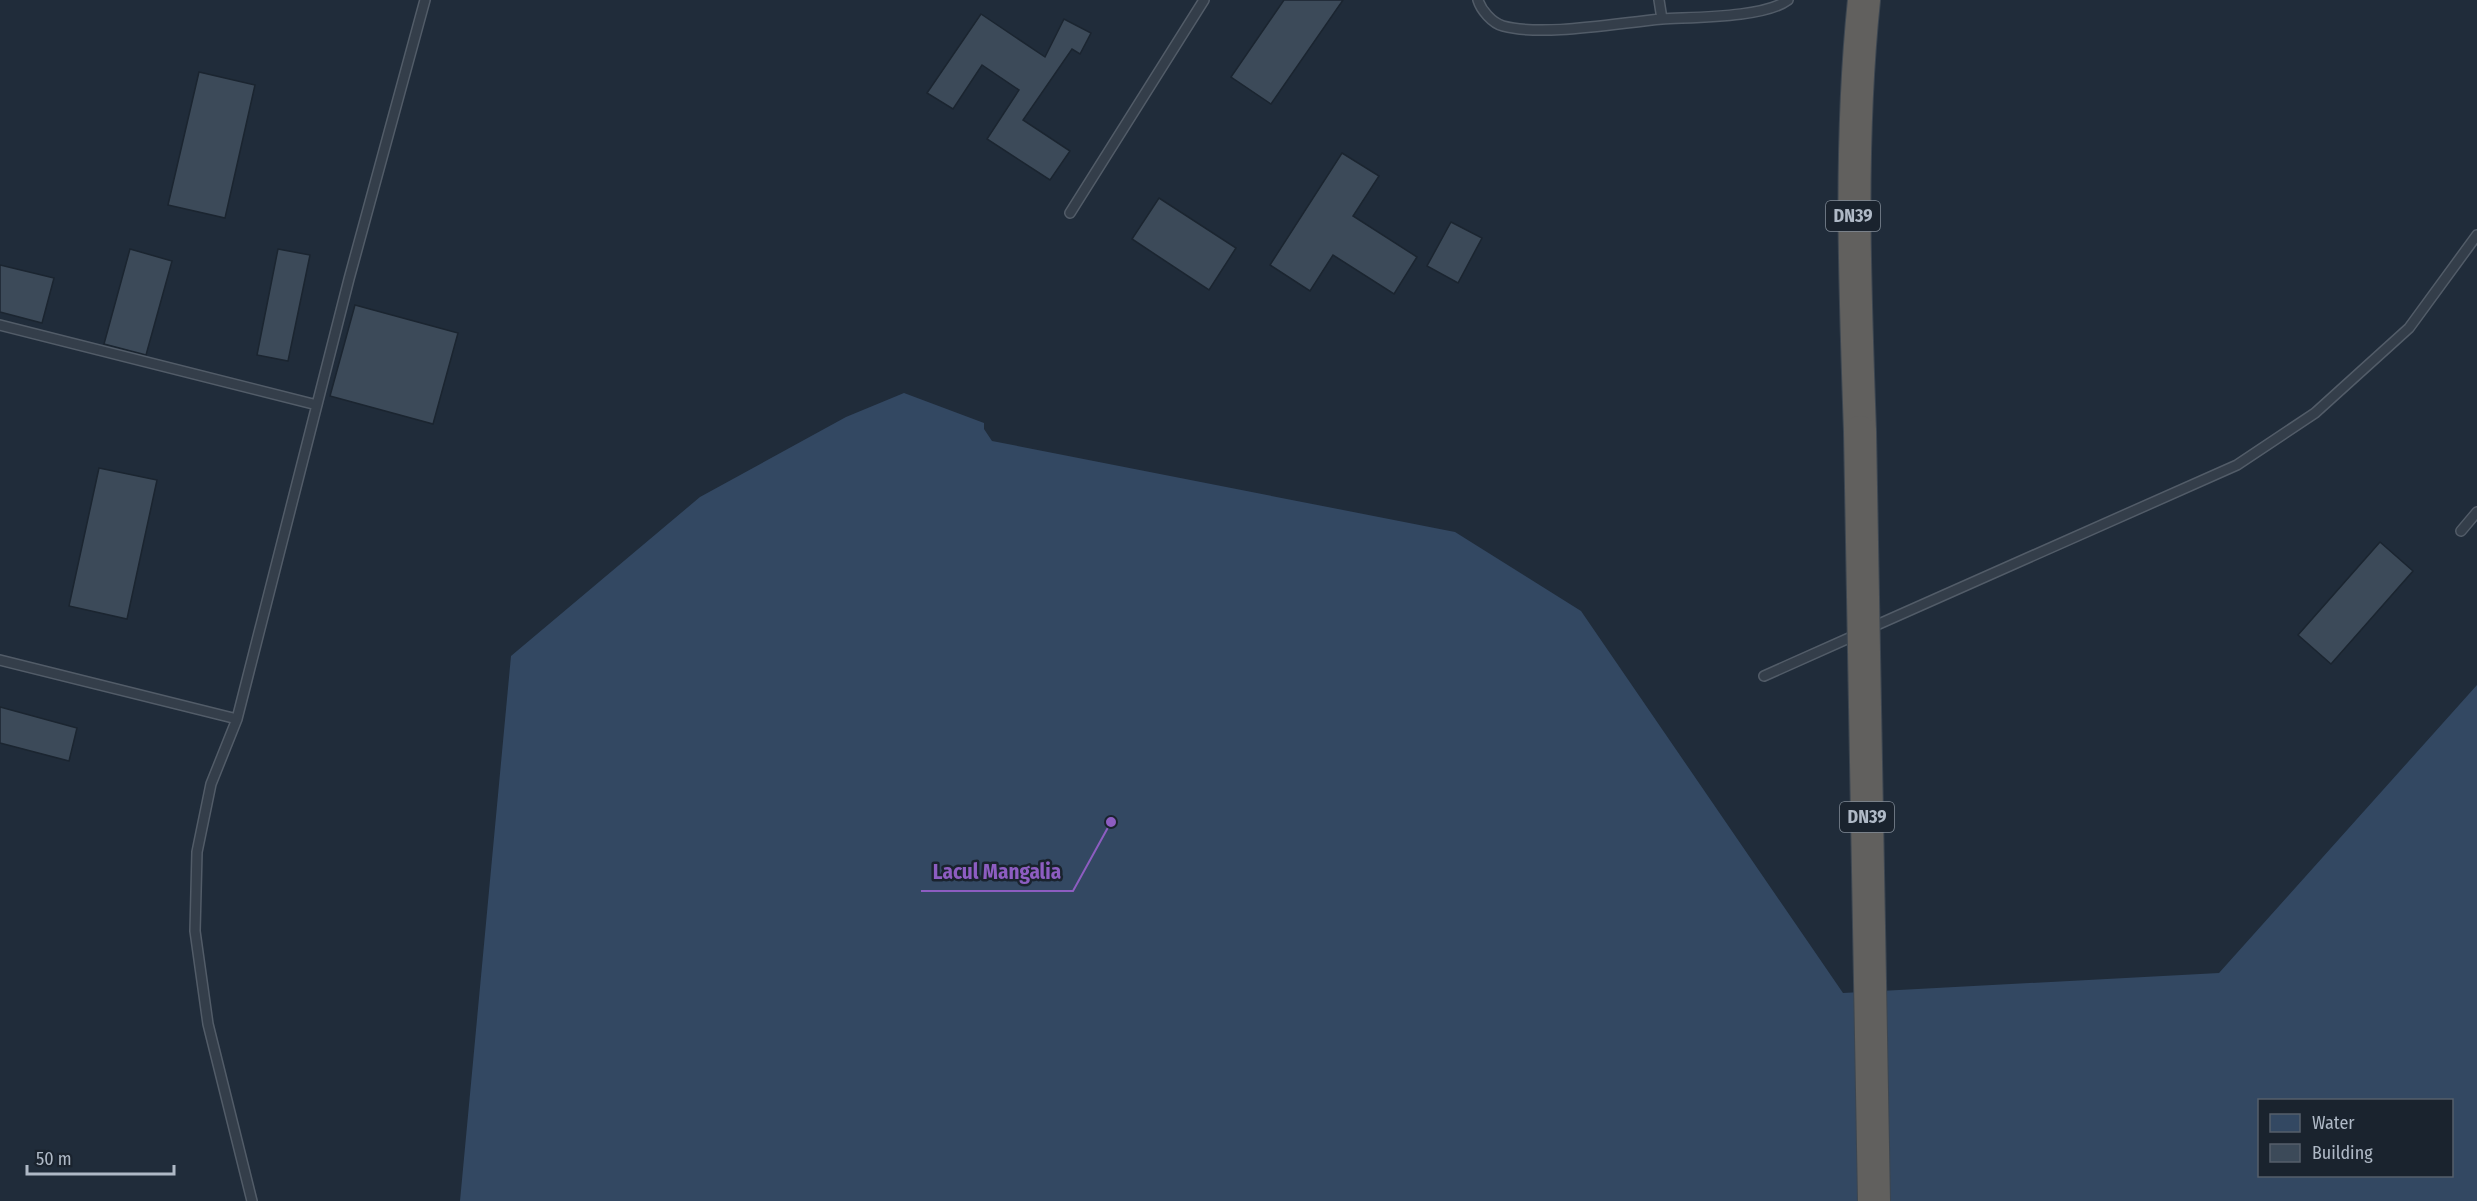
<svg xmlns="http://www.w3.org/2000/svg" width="2477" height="1201" font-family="'Fira Sans Condensed',sans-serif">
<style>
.water{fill:#334862;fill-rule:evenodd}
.building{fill:#3c4a59;stroke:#1b2530;stroke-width:1.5}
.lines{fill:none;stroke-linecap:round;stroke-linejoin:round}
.service-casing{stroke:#525c68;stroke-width:12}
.trunk-casing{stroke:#3c4651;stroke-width:34}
.service{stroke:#343e4a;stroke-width:9}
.trunk{stroke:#61605e;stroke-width:32}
.trunk-bridge-casing{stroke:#3c4651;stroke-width:34;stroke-linecap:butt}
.trunk-bridge{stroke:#61605e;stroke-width:32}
.labels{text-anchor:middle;stroke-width:5;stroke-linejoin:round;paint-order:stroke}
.shield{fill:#1a232e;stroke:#828c98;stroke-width:1.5}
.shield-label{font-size:18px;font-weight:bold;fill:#afb9c6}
.leader{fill:none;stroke:#8d5dc1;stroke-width:2}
.callout-dot{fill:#8d5dc1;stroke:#1a232e;stroke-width:2}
.callout-label{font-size:21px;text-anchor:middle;font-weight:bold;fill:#8d5dc1;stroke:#1a232e;stroke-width:5;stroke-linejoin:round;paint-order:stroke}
</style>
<rect width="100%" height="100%" fill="#202c3a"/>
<!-- water -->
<path class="water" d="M904,393L984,423V429L992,441L1455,532L1581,611L1843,993L2219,973L2477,685V1201H460L511,656L700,497L846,417ZM2260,1100H2452V1176H2260Z"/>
<!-- building -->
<path class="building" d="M1284,0H1343L1271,104L1231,77Z
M981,14L1045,57L1064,19L1091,33L1080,54L1072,49L1023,120L1070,151L1050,180L987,139L1019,90L982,65L953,109L927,93Z
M199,72L255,85L225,218L168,205Z
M1342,153L1379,176L1353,216L1417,257L1394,294L1333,255L1310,291L1270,265Z
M1159,198L1236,248L1209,290L1132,239Z
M1451,222L1482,238L1458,283L1427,266Z
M130,249L172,261L146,355L104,344Z
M278,249L310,255L288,361L257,355Z
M0,265L54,278L42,323L0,312Z
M355,305L458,333L433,424L330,396Z
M99,468L157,480L127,619L69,606Z
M2380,542L2413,571L2331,664L2298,635Z
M0,707L77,728L69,761L0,743Z"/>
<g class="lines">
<!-- service casing -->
<g class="service-casing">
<path id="service" d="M1478,0C1481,10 1492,23 1503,26C1544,37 1617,23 1662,19L1659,0
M1662,19C1693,17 1764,18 1788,0
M1070,213L1204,0
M0,325L317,405
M2461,531L2477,512
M1870,628L2237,465L2315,413L2409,328L2477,235
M0,660L237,719
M1764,676L1858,634
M252,1201L208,1024L195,931L197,852L211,784L237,719L349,279L425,0"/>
</g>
<!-- trunk casing -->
<g class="trunk-casing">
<path id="trunk" d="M1860,432C1855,288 1849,144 1864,0"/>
</g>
<!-- service -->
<use href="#service" class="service"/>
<!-- trunk -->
<use href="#trunk" class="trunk"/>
<!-- trunk-bridge casing -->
<g class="trunk-bridge-casing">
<path id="trunk-bridge" d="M1860,432L1874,1201"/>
</g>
<!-- trunk-bridge -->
<use href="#trunk-bridge" class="trunk-bridge"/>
</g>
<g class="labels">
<!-- shield labels -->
<g class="shield">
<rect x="1826" y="201" width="54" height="30" rx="4.5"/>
<rect x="1840" y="802" width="54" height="30" rx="4.5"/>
</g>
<g class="shield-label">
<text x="1853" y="222">DN39</text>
<text x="1867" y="823">DN39</text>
</g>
</g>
<!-- callouts -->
<path class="leader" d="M1111 822L1073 891H921"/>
<circle class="callout-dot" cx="1111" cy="822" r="6"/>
<g class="callout-label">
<text x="997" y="879">Lacul Mangalia</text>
</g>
<!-- legend -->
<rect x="2258" y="1099" width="195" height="78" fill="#1a232e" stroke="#565f6b" stroke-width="1.5"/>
<rect x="2270" y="1114" width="30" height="18" fill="#334862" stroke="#565f6b" stroke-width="1.5"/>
<text x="2312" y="1129" font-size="18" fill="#afb9c6">Water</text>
<rect x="2270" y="1144" width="30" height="18" fill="#3c4a59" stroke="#565f6b" stroke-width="1.5"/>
<text x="2312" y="1159" font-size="18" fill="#afb9c6">Building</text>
<!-- scale -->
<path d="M27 1165v9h147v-9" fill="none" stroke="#afb9c6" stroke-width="3"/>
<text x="36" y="1165" font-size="18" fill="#afb9c6" stroke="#1a232e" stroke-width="4.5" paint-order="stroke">50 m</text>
</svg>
